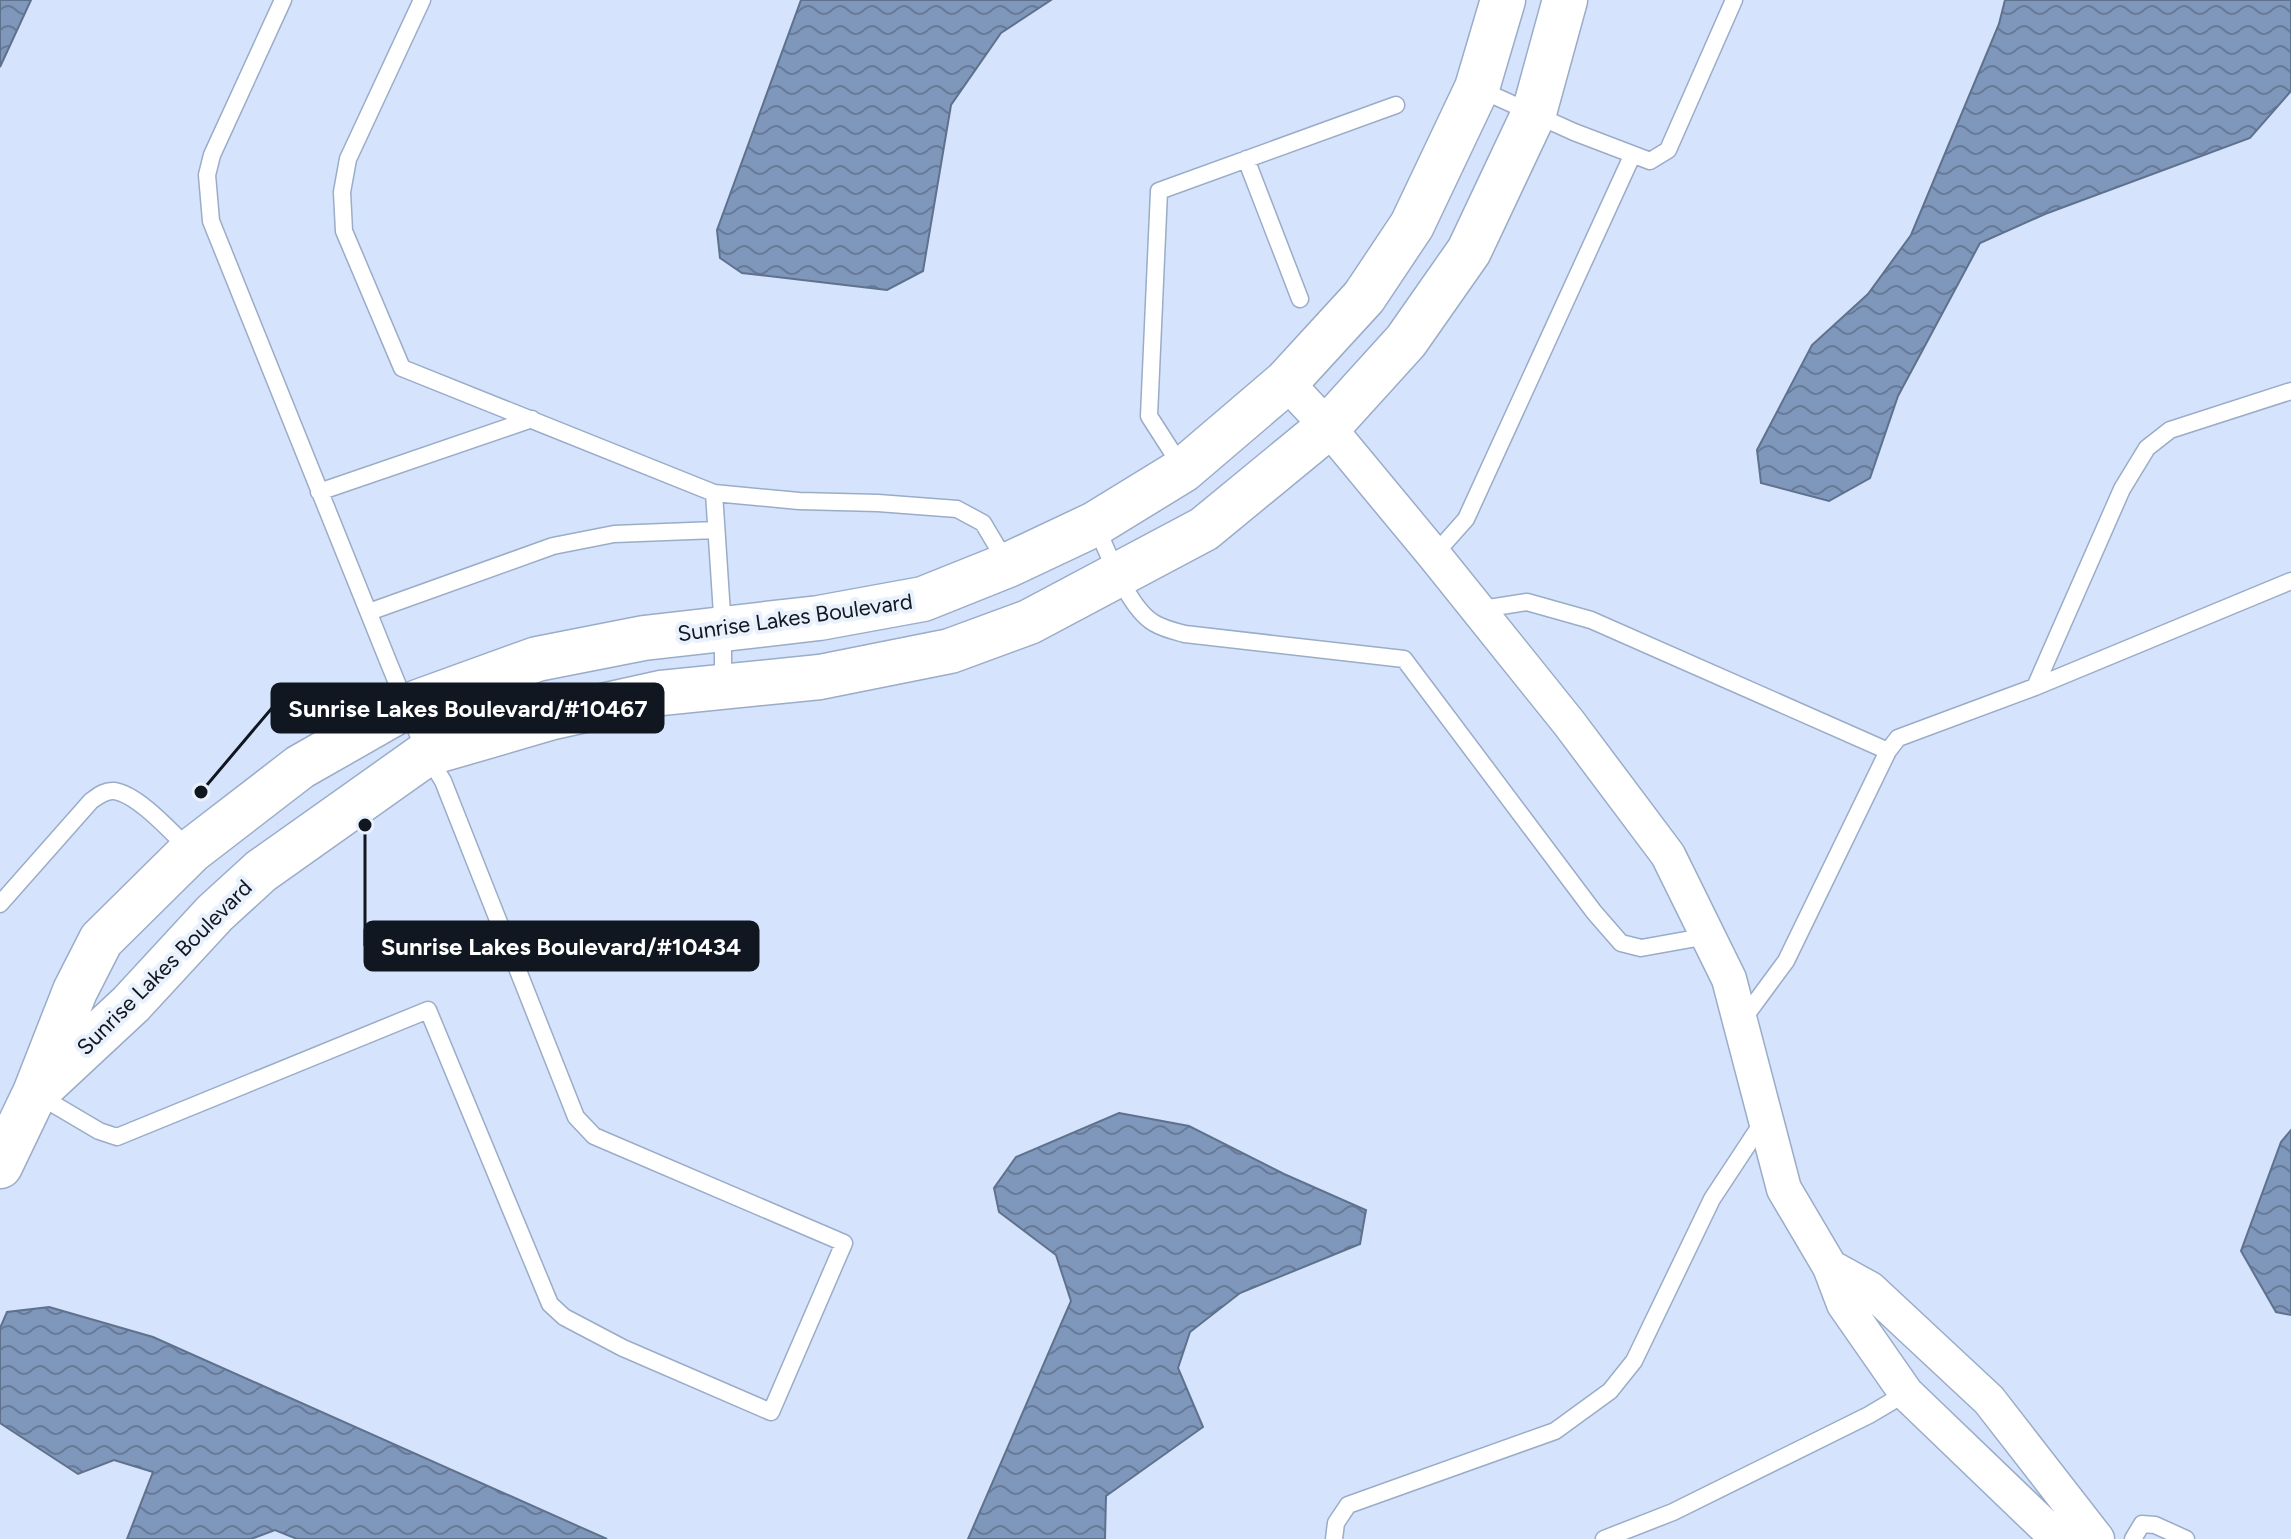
<svg xmlns="http://www.w3.org/2000/svg" width="2291" height="1539" font-family="Figtree,sans-serif">
<style>
.water{fill:url(#water-waves);stroke:#5e718d;stroke-width:2}
.lines{fill:none;stroke-linecap:round;stroke-linejoin:round}
.lane-casing{stroke:#9aacc8;stroke-width:19}
.street-casing{stroke:#9aacc8;stroke-width:37}
.secondary-casing{stroke:#9aacc8;stroke-width:47}
.lane{stroke:#fff;stroke-width:16}
.street{stroke:#fff;stroke-width:34}
.secondary{stroke:#fff;stroke-width:44}
.labels{text-anchor:middle;stroke-width:8;stroke-linejoin:round;paint-order:stroke}
.street-label{font-size:22px;fill:#101721;stroke:#e9f1fd}
.leader{fill:none;stroke:#101721;stroke-width:3}
.callout-dot{fill:#101721;stroke:#e9f1fd;stroke-width:3}
.callout{fill:#101721;stroke:#101721;stroke-width:3}
.callout-label{font-size:24px;text-anchor:middle;font-weight:bold;fill:#fff}
</style>
<defs>
<pattern id="water-waves" width="16" height="10" patternUnits="userSpaceOnUse" patternTransform="scale(2)"><rect width="16" height="10" fill="#7f97bb"/><path d="M0 5q4-4 8 0t8 0" fill="none" stroke="#677a98"/></pattern>
</defs>
<rect width="100%" height="100%" fill="#d5e4fc"/>
<!-- water -->
<path class="water" d="M0,0H31L0,67Z
M801,0H1051L1001,33L951,105L923,271L887,290L742,273L720,258L717,230Z
M2005,0H2291V91L2250,138L2045,214L1980,243L1898,396L1870,478L1829,501L1761,483L1757,450L1812,345L1868,294L1911,235L1999,24Z
M1119,1113L1189,1126L1284,1174L1366,1210L1360,1244L1240,1293L1190,1332L1178,1368L1203,1427L1106,1496L1105,1539H968L1071,1301L1056,1255L999,1212L994,1188L1016,1157Z
M2291,1130V1315L2276,1312L2241,1251L2281,1142Z
M49,1307L153,1337L607,1539H297L275,1530L251,1539H127L153,1472L114,1460L78,1474L0,1423V1328L7,1312Z"/>
<g class="lines">
<!-- lane casing -->
<g class="lane-casing">
<path id="lane" d="M422,0L348,159L342,192L344,231L402,368L714,493L723,629V686
M1479,89L1574,132L1650,161L1668,150L1734,0
M1246,159L1300,299
M1183,469L1149,416L1159,191L1396,105
M319,492L532,419
M714,493L799,501L878,503L957,509L983,523L1008,565
M1096,526C1108,553 1129,609 1154,623C1164,629 1174,631 1185,634L1404,659L1594,912L1621,943L1641,948L1708,936
M1434,555L1466,519L1632,156
M1476,610L1527,602L1591,620L1888,751
M369,612L553,546L614,534L716,530
M2035,687L2122,489L2147,448L2170,430L2291,391
M0,904L91,801C98,796 105,790 114,791C138,794 173,834 190,850
M1741,1022L1786,961L1888,751L1898,738L2035,687L2291,581
M38,1095L99,1131L117,1137L428,1010L550,1304L564,1317L623,1348L771,1412L844,1243L594,1136L576,1117L443,781L426,754L388,661L211,221L207,175L212,155L283,0
M1334,1539L1336,1523L1348,1505L1555,1431L1610,1391L1634,1361L1712,1199L1764,1120
M1604,1539L1673,1512L1869,1415L1906,1393
M2133,1539L2142,1524L2155,1525L2186,1539"/>
</g>
<!-- street casing -->
<g class="street-casing">
<path id="street" d="M1286,382L1328,427L1434,555L1569,723L1668,855L1729,979L1784,1189L1830,1267L1844,1304L1906,1393L2058,1539
M1830,1267L1870,1289L1989,1400L2097,1539"/>
</g>
<!-- secondary casing -->
<g class="secondary-casing">
<path id="secondary" d="M43,1086L131,1004L215,913L261,871L426,754L553,717L661,693L820,677L950,651L1029,622L1204,529L1328,427L1406,341L1469,251L1534,113L1565,0
M0,1166L35,1093L75,991L101,940L191,851L300,767L407,706L537,659L644,638L819,618L923,599L1008,565L1095,524L1183,470L1286,382L1364,297L1412,225L1477,88L1503,0"/>
</g>
<!-- lane -->
<use href="#lane" class="lane"/>
<!-- street -->
<use href="#street" class="street"/>
<!-- secondary -->
<use href="#secondary" class="secondary"/>
</g>
<g class="labels">
<!-- street labels -->
<g class="street-label">
<text transform="translate(795 617) rotate(-8)" y="8">Sunrise Lakes Boulevard</text>
<text transform="translate(164 967) rotate(-45)" y="8">Sunrise Lakes Boulevard</text>
</g>
</g>
<!-- callouts -->
<path class="leader" d="M201 792L272 708M365 825L365 946"/>
<g class="callout-dot">
<circle cx="201" cy="792" r="8"/>
<circle cx="365" cy="825" r="8"/>
</g>
<g class="callout">
<rect x="272" y="684" width="391" height="48" rx="8"/>
<rect x="365" y="922" width="393" height="48" rx="8"/>
</g>
<g class="callout-label">
<text x="468" y="717">Sunrise Lakes Boulevard/#10467</text>
<text x="561" y="955">Sunrise Lakes Boulevard/#10434</text>
</g>
</svg>
